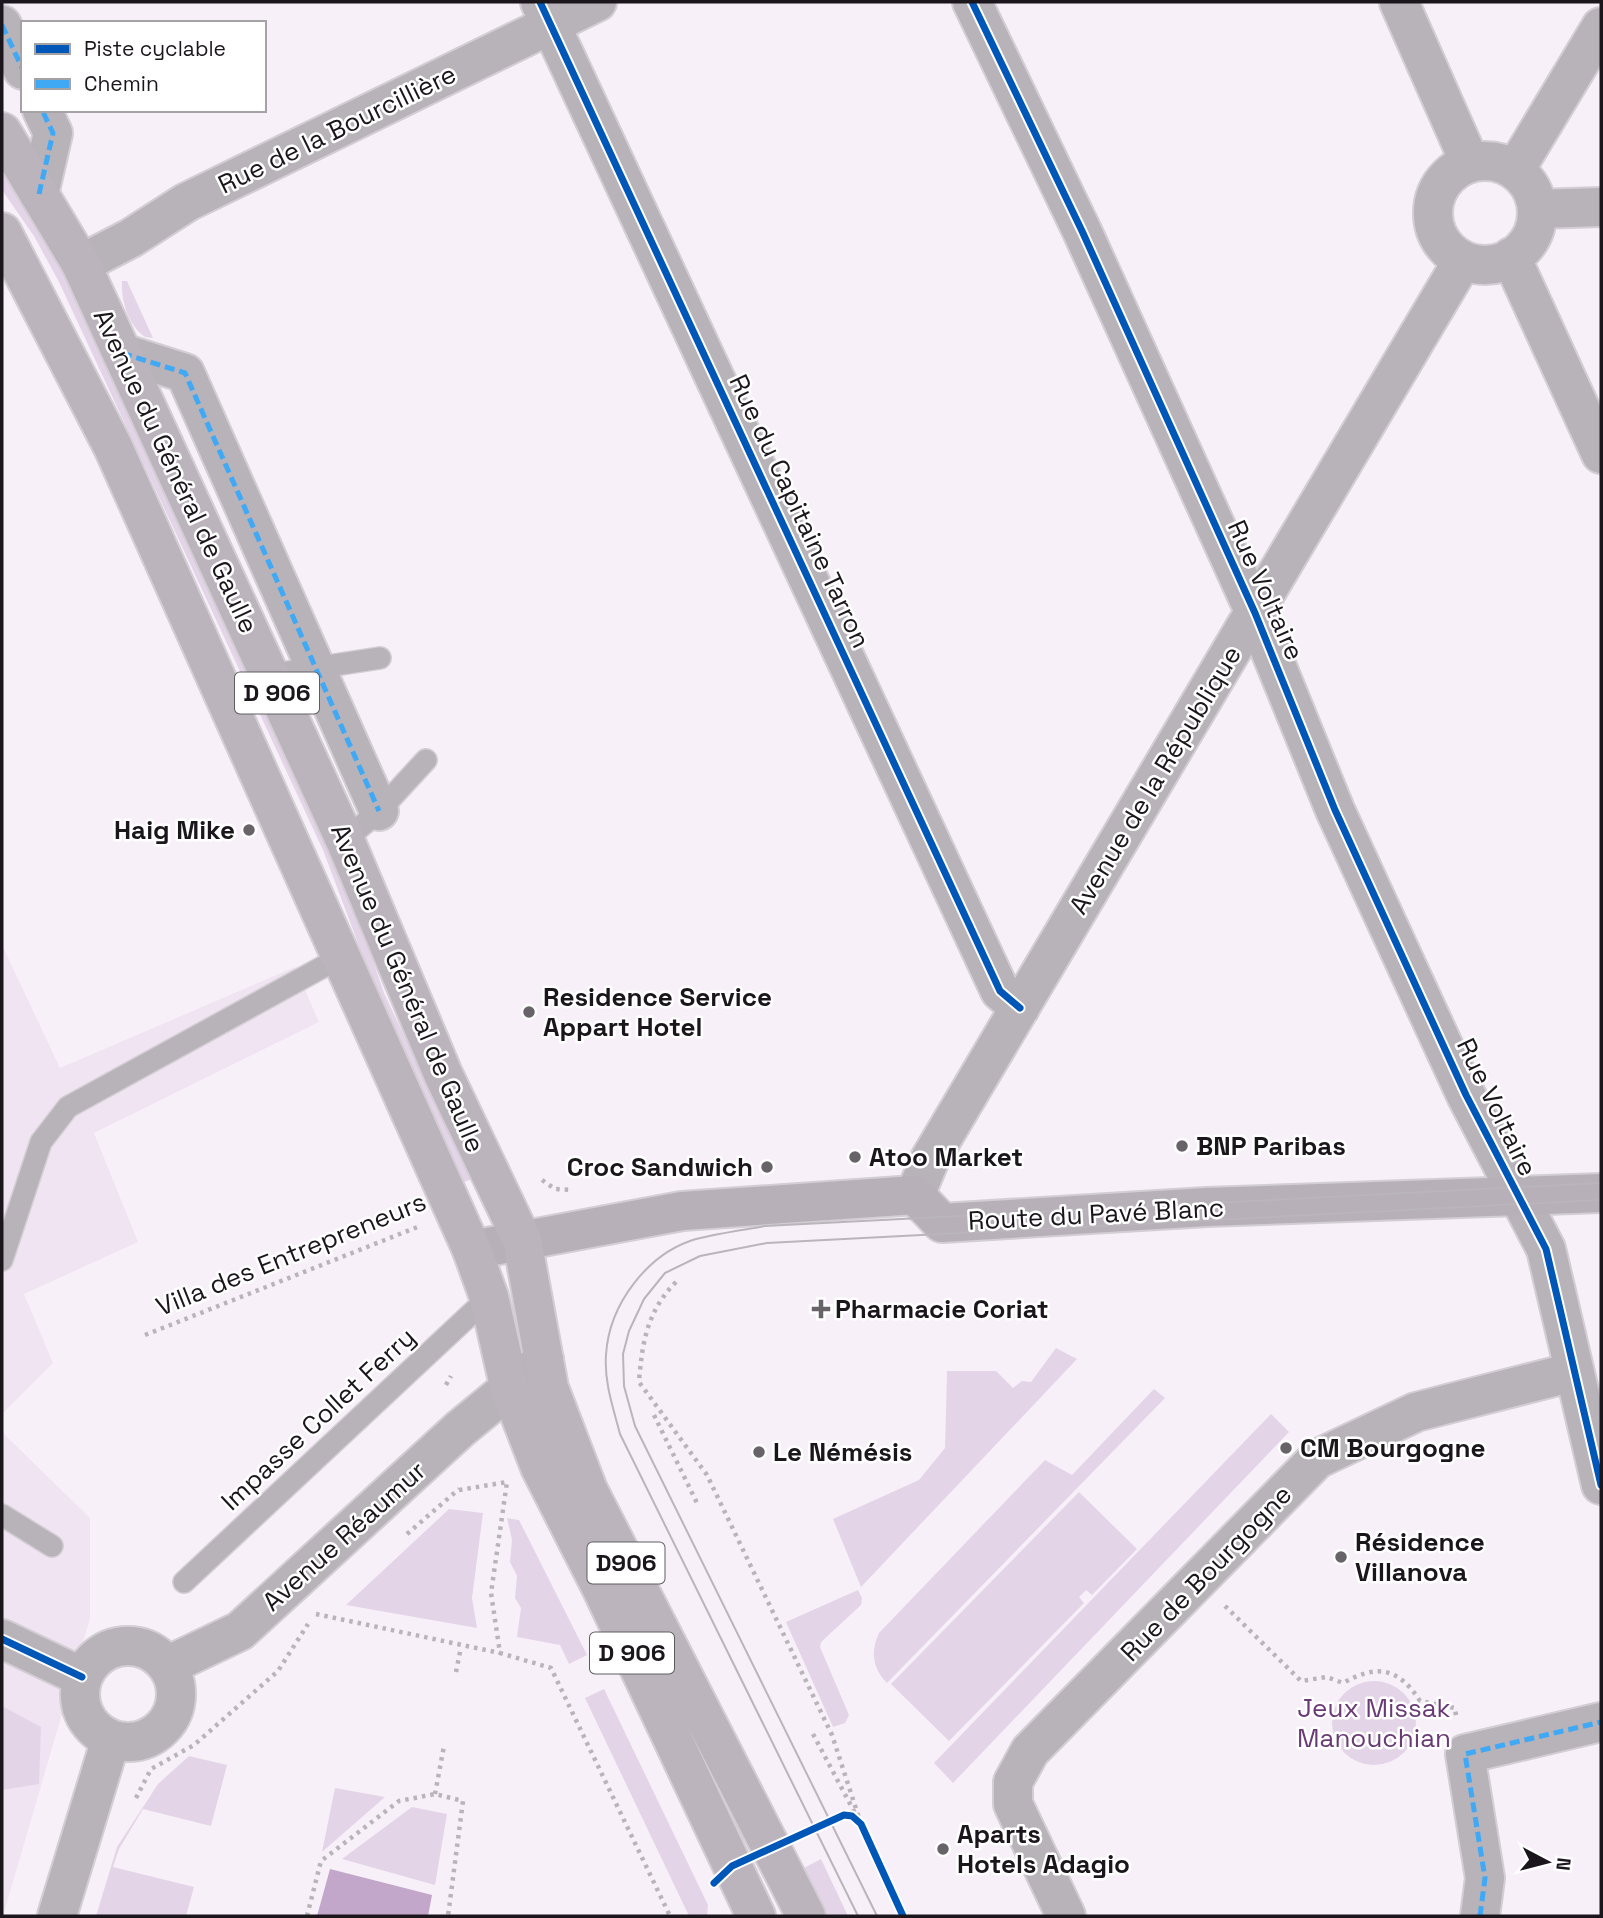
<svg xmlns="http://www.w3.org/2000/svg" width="1603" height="1918" font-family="'Space Grotesk',sans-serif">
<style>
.built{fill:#f0e4f3}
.green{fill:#e4d4e8}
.water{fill:#c2a7ca}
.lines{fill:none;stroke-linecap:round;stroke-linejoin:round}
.lane-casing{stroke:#d3ced4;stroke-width:24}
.street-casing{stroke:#d3ced4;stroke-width:42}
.secondary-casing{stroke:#d3ced4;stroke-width:42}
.primary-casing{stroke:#d3ced4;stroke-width:42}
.path{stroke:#b9b4ba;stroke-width:4.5;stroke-dasharray:3.5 5;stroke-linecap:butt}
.lane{stroke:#b8b2b9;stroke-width:21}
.street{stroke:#b8b2b9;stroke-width:38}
.secondary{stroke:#b7b0b9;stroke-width:38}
.primary{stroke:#bcb4bc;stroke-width:38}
.tram{stroke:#bab4bb;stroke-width:2}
.quiet{stroke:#3fa9f5;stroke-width:5;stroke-dasharray:10 5;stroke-linecap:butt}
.cycleway-casing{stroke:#fff;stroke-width:11}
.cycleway{stroke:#0057b8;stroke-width:7}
.poi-dot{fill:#686269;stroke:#fff;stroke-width:2.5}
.labels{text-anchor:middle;stroke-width:5;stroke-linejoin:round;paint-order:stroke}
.shield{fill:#fff;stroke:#5f5c60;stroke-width:2}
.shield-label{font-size:24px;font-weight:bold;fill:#1b161c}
.street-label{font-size:26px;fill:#1b161c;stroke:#fff}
.poi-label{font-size:26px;font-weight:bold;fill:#1b161c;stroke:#fff;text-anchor:start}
.park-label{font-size:26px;fill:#693a75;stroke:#fff}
</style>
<rect width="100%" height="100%" fill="#f7f0f8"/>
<!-- built -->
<path class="built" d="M2,945L60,1068L295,967L319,1022L94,1133L138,1242L24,1294L53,1363L2,1414Z
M2,1432L90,1518V1618L3,1916Z"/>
<!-- green -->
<path class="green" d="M2,172L48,244L78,299L356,911L384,993L472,1179L464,1182L379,999L323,850L59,282L34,236L2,190Z
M122,281H127L153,338L145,337C128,325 121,301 122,281Z
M1056,1348L1077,1359L861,1587L833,1519L919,1480L945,1448L947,1371H996L1013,1388L1022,1381L1031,1382Z
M1154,1389L1165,1398L887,1683C873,1669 870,1652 879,1633L1045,1460L1072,1475Z
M1271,1414L1289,1432L953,1783L934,1763Z
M1079,1492L1137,1549L1092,1595L1086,1590L1079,1597L1084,1603L949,1741L891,1684Z
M449,1509L483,1513L472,1598L477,1628L346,1605Z
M507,1518L519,1520L587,1655L569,1664L560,1645L517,1637L521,1608L515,1598L517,1576L510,1562L512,1540Z
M858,1590L862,1598L861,1605L821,1642L820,1647L849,1715L845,1723L833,1727L786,1622Z
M1332 1723a42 42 0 1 1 84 0a42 42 0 1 1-84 0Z
M604,1689L708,1905L707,1916H689L585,1698Z
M2,1706L41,1727L39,1784L2,1790Z
M189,1756L227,1765L211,1826L143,1809L119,1849L113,1867L194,1887L186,1916H96L117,1847L158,1784Z
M335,1788L385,1797L322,1852Z
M412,1807L447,1814L435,1885L342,1859Z
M821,1859L848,1916H824L800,1870Z"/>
<!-- water -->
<path class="water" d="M330,1869L432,1895L428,1916H317Z"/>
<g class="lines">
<!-- lane casing -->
<g class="lane-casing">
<path id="lane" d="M269,675L380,658
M345,840L379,811L426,760
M2,1260L41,1142L68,1107L341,957
M2,1515L52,1546
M184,1582L489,1297"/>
</g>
<!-- street casing -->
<g class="street-casing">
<path id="street" d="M540,2L1000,991L1020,1008
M972,2L1082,231L1255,613L1335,810L1466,1095L1546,1249L1601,1485
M1399,2L1470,163
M2,25L23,70
M1433 213a52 52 0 1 1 104 0a52 52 0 1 1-104 0Z
M1515,170L1601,27
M39,194L53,133L42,110
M1537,209L1601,207
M1511,257L1601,454
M81,264L131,238L187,202L597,2
M122,353L185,373L379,811
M915,1195L930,1159L1463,260
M2,1639L82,1677
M80 1694a48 48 0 1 1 96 0a48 48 0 1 1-96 0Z
M167,1666L240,1631L460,1429L544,1360
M57,1916L111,1739
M1066,1916L1013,1804V1782L1030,1751L1317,1459L1416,1412L1573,1372
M1480,1916L1485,1878L1465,1754L1601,1722"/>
</g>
<!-- secondary casing -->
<g class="secondary-casing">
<path id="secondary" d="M472,1250L682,1211L915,1195L942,1223L1207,1207L1601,1193"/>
</g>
<!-- primary casing -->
<g class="primary-casing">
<path id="primary" d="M2,132L81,264L345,840L443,1074L522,1240L549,1388L588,1490L806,1916
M2,232L113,447L472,1250L489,1297L510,1389L540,1467L602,1589L756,1916"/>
</g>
<!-- path -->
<path class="path" d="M542,1180L555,1189L573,1190
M676,1282C647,1311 642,1343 639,1382L707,1475L832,1735L861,1824
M145,1335L420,1226
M446,1385L451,1376
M654,1415L697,1503
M459,1490L507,1482L491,1593L500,1653L551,1668L670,1916
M407,1534L459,1489
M1225,1606L1301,1681L1327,1677L1343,1683C1377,1664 1398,1667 1420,1701L1455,1708L1456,1716
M316,1614L500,1653
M456,1672L461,1647
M813,1734L857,1817
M435,1794L444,1746
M136,1798L151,1769L194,1745L278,1671L308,1624
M307,1916L321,1861L399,1801L435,1794L463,1801L448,1916"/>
<!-- lane -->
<use href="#lane" class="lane"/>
<!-- street -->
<use href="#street" class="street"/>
<!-- secondary -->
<use href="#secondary" class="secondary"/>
<!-- primary -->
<use href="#primary" class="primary"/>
<!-- tram -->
<path class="tram" d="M858,1916L620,1434C613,1407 604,1382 606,1355C609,1304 648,1253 696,1239C719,1233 743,1230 765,1226L1601,1183
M877,1916L635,1426L624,1386L623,1354L629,1331L644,1299L665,1273L700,1256L767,1243L1601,1200"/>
<!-- quiet -->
<path class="quiet" d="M2,25L23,70
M39,194L53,133L42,110
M122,353L185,373L379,811
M1480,1916L1485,1878L1465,1754L1601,1722"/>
<!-- cycleway casing -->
<g class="cycleway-casing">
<path id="cycleway" d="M540,2L1000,991L1020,1008
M972,2L1082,231L1255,613L1335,810L1466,1095L1546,1249L1601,1485
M2,1639L82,1677
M714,1883L732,1866L844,1815L852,1816L861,1824L903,1916"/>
</g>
<!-- cycleway -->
<use href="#cycleway" class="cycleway"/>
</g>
<!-- markers -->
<g class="poi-dot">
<circle cx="249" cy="830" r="7"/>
<circle cx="529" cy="1012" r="7"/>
<circle cx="1182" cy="1146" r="7"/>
<circle cx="855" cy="1157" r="7"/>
<circle cx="767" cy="1167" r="7"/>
<path d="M817.5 1298.5h7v7h7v7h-7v7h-7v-7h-7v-7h7z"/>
<circle cx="1286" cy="1448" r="7"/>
<circle cx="759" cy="1452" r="7"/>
<circle cx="1341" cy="1557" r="7"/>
<circle cx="943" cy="1849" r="7"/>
</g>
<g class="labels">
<!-- shield labels -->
<g class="shield">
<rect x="235" y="672.5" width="84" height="41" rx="5"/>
<rect x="587.5" y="1542.5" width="77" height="41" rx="5"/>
<rect x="590" y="1632.5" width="84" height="41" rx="5"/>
</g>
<g class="shield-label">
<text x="277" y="701">D 906</text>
<text x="626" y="1571">D906</text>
<text x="632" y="1661">D 906</text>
</g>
<!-- street labels -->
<g class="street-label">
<text transform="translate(337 129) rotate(-26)" y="9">Rue de la Bourcillière</text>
<text transform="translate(176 471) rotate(65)" y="9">Avenue du Général de Gaulle</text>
<text transform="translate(800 511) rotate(65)" y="9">Rue du Capitaine Tarron</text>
<text transform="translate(1266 590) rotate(66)" y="9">Rue Voltaire</text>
<text transform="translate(1155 780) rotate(-59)" y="9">Avenue de la République</text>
<text transform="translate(408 988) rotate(67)" y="9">Avenue du Général de Gaulle</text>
<text transform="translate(1497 1107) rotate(64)" y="9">Rue Voltaire</text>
<text transform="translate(1096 1214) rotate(-3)" y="9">Route du Pavé Blanc</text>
<text transform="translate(291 1254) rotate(-22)" y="9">Villa des Entrepreneurs</text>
<text transform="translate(318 1419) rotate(-43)" y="9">Impasse Collet Ferry</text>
<text transform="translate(344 1536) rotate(-42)" y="9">Avenue Réaumur</text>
<text transform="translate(1206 1573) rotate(-46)" y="9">Rue de Bourgogne</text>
</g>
<!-- poi labels -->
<g class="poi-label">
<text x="235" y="839" text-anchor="end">Haig Mike</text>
<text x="543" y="1006">Residence Service<tspan x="543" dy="30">Appart Hotel</tspan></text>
<text x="1196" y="1155">BNP Paribas</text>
<text x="869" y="1166">Atoo Market</text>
<text x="753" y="1176" text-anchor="end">Croc Sandwich</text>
<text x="835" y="1318">Pharmacie Coriat</text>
<text x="1300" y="1457">CM Bourgogne</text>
<text x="773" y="1461">Le Némésis</text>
<text x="1355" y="1551">Résidence<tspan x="1355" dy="30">Villanova</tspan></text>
<text x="957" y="1843">Aparts<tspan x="957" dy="30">Hotels Adagio</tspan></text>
</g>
<!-- park labels -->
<g class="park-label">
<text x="1374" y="1717">Jeux Missak<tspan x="1374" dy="30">Manouchian</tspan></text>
</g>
</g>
<!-- border -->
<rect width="1603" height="1918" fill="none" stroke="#1b161c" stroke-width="7"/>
<!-- legend -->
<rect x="21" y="21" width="245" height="91" fill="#ffffff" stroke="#a4a2a4" stroke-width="2"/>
<rect x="35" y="44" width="35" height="10" fill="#0057b8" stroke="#a4a2a4" stroke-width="2"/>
<text x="84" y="56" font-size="21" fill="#1b161c">Piste cyclable</text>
<rect x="35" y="79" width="35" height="10" fill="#3fa9f5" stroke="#a4a2a4" stroke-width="2"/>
<text x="84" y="91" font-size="21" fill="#1b161c">Chemin</text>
<!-- north arrow -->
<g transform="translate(1547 1862) rotate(97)" stroke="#ffffff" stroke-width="5" paint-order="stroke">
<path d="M0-5L12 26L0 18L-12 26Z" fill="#1b161c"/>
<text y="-10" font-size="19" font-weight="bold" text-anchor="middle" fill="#1b161c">N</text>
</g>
</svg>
